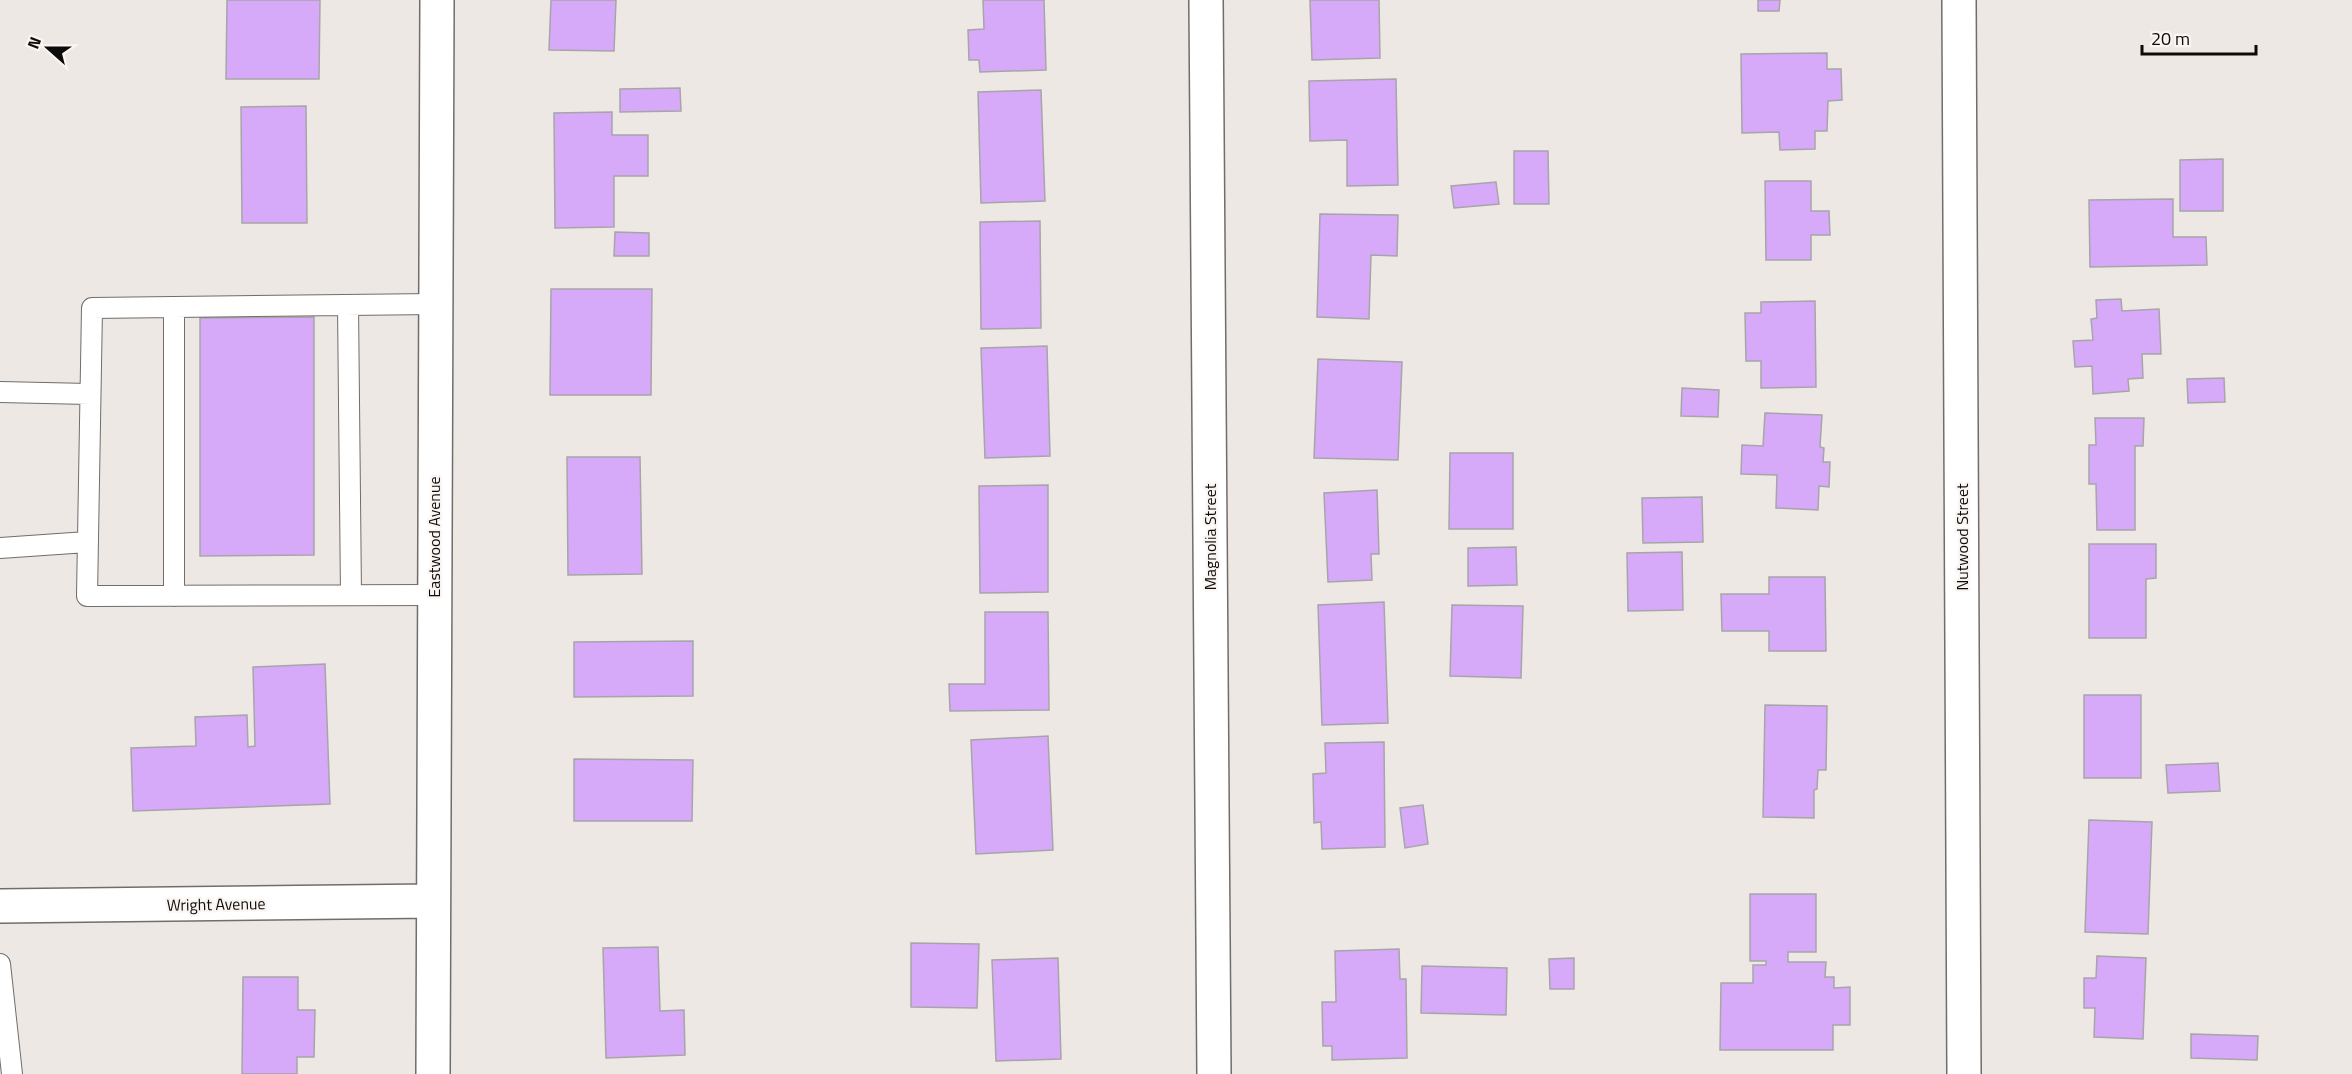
<svg xmlns="http://www.w3.org/2000/svg" width="2352" height="1074" font-family="'Titillium Web',sans-serif">
<style>
.building{fill:#d7a9f9;stroke:#a7a5a9;stroke-width:1.5}
.lines{fill:none;stroke-linecap:round;stroke-linejoin:round}
.lane-casing{stroke:#716d6a;stroke-width:22}
.street-casing{stroke:#716d6a;stroke-width:36}
.lane{stroke:#fff;stroke-width:20}
.street{stroke:#fff;stroke-width:33}
.labels{text-anchor:middle;stroke-width:4.5;stroke-linejoin:round;paint-order:stroke}
.street-label{font-size:16px;fill:#0d0b0a;stroke:#faf5f2}
</style>
<rect width="100%" height="100%" fill="#ede8e4"/>
<!-- building -->
<path class="building" d="M227,0H320L319,79H226Z
M551,0H616L614,51L549,50Z
M983,0H1044L1046,70L980,72L979,60H969L968,30L984,29Z
M1310,0H1379L1380,58L1312,60Z
M1758,0H1780L1779,11H1758Z
M1827,53V69H1841L1842,100L1828,101L1827,131H1815V149L1780,150L1779,132L1742,133L1741,54Z
M1396,79L1398,185L1347,186V140L1310,141L1309,81Z
M680,88L681,111L620,112V89Z
M1041,90L1045,201L981,203L978,92Z
M306,106L307,223H242L241,107Z
M612,112V135H648V176H614V227L555,228L554,113Z
M1514,151H1548L1549,204H1514Z
M2223,159V211H2180V160Z
M1765,181H1811V211H1829L1830,235H1811V260H1766Z
M1496,182L1499,204L1454,208L1451,186Z
M2173,199V237H2206L2207,265L2090,267L2089,200Z
M1320,214L1398,215L1397,256L1371,255L1369,319L1317,317Z
M1040,221L1041,328L981,329L980,222Z
M615,232L649,233V256H614Z
M551,289H652L651,395H550Z
M2121,299L2122,311L2159,309L2161,354H2142L2143,378L2128,379L2129,391L2093,394L2092,366L2075,367L2073,341L2093,340L2091,319L2097,318L2096,300Z
M1815,301L1816,387L1761,388V361H1746L1745,313H1761V302Z
M314,317V555L200,556V318Z
M1047,346L1050,456L985,458L981,348Z
M1318,359L1402,362L1398,460L1314,458Z
M2224,378L2225,402L2188,403L2187,379Z
M1682,388L1719,390L1718,417L1681,416Z
M1765,413L1822,415L1820,447L1824,448L1823,462H1830L1829,487L1819,486L1818,510L1776,508L1777,475L1741,474L1742,445L1763,446Z
M2095,418H2144L2143,446H2135V530H2097L2096,484H2089V445H2096Z
M1450,453H1513V529H1449Z
M567,457H640L642,574L568,575Z
M1048,485V592L980,593L979,486Z
M1377,490L1379,554H1371L1372,580L1328,582L1324,493Z
M1702,497L1703,542L1643,543L1642,498Z
M2089,544H2156V578L2146,579V638H2089Z
M1516,547L1517,585L1468,586V548Z
M1682,552L1683,610L1628,611L1627,553Z
M1769,577H1825L1826,651H1769V631H1722L1721,594H1769Z
M1384,602L1388,723L1322,725L1318,605Z
M1452,605L1523,606L1521,678L1450,676Z
M985,612H1048L1049,710L950,711L949,684H985Z
M693,641V696L574,697V642Z
M325,664L330,804L133,811L131,748L196,746L195,717L247,715L248,747L255,746L253,667Z
M2084,695H2141V778H2084Z
M1765,705L1827,706L1826,770H1818L1817,789L1814,790V818L1763,817Z
M1048,736L1053,850L976,854L971,740Z
M1384,742L1385,847L1322,849L1321,822L1314,823L1313,774L1326,773L1325,743Z
M574,759L693,760L692,821H574Z
M2218,763L2220,791L2168,793L2166,765Z
M1423,805L1428,844L1405,848L1400,808Z
M2089,820L2152,822L2148,934L2085,932Z
M1750,894H1816V952H1788V962H1826L1825,977H1834V988L1850,987V1025H1833V1050H1720L1721,983H1753V965H1766V961H1750Z
M911,943L979,944L977,1008L911,1007Z
M658,947L660,1011L684,1010L685,1055L606,1058L603,948Z
M1399,949L1400,979H1406L1407,1058L1332,1060V1046H1323L1322,1002H1336L1335,951Z
M2097,956L2146,958L2143,1039L2094,1037L2095,1008H2084V978H2096Z
M1058,958L1061,1059L996,1061L992,960Z
M1574,958V989H1550L1549,959Z
M1422,966L1507,968L1506,1015L1421,1013Z
M243,977H298V1010H315L314,1057H297V1074H242Z
M2191,1034L2258,1036L2257,1060L2191,1058Z"/>
<g class="lines">
<!-- lane casing -->
<g class="lane-casing">
<path id="lane" d="M348,305L351,595
M0,392L89,394
M0,548L87,542
M434,595L87,596L92,308L435,304
M174,596V307
M0,964L12,1074"/>
</g>
<!-- street casing -->
<g class="street-casing">
<path id="street" d="M1206,0L1214,1074
M1959,0L1964,1074
M0,906L432,901
M433,1074L437,0"/>
</g>
<!-- lane -->
<use href="#lane" class="lane"/>
<!-- street -->
<use href="#street" class="street"/>
</g>
<g class="labels">
<!-- street labels -->
<g class="street-label">
<text transform="translate(434 537) rotate(-90)" y="6">Eastwood Avenue</text>
<text transform="translate(1210 537) rotate(-90)" y="6">Magnolia Street</text>
<text transform="translate(1962 537) rotate(-90)" y="6">Nutwood Street</text>
<text transform="translate(216 904) rotate(-1)" y="6">Wright Avenue</text>
</g>
</g>
<!-- north arrow -->
<g transform="translate(48 48) rotate(291)" stroke="#faf5f2" stroke-width="4.5" paint-order="stroke">
<path d="M0-4.5L10 22L0 15L-10 22Z" fill="#0d0b0a"/>
<text y="-9" font-size="16" font-weight="bold" text-anchor="middle" fill="#0d0b0a">N</text>
</g>
<!-- scale -->
<path d="M2142 45v9h114v-9" fill="none" stroke="#0d0b0a" stroke-width="3"/>
<text x="2151" y="45" font-size="18" fill="#0d0b0a" stroke="#faf5f2" stroke-width="4.5" paint-order="stroke">20 m</text>
</svg>
